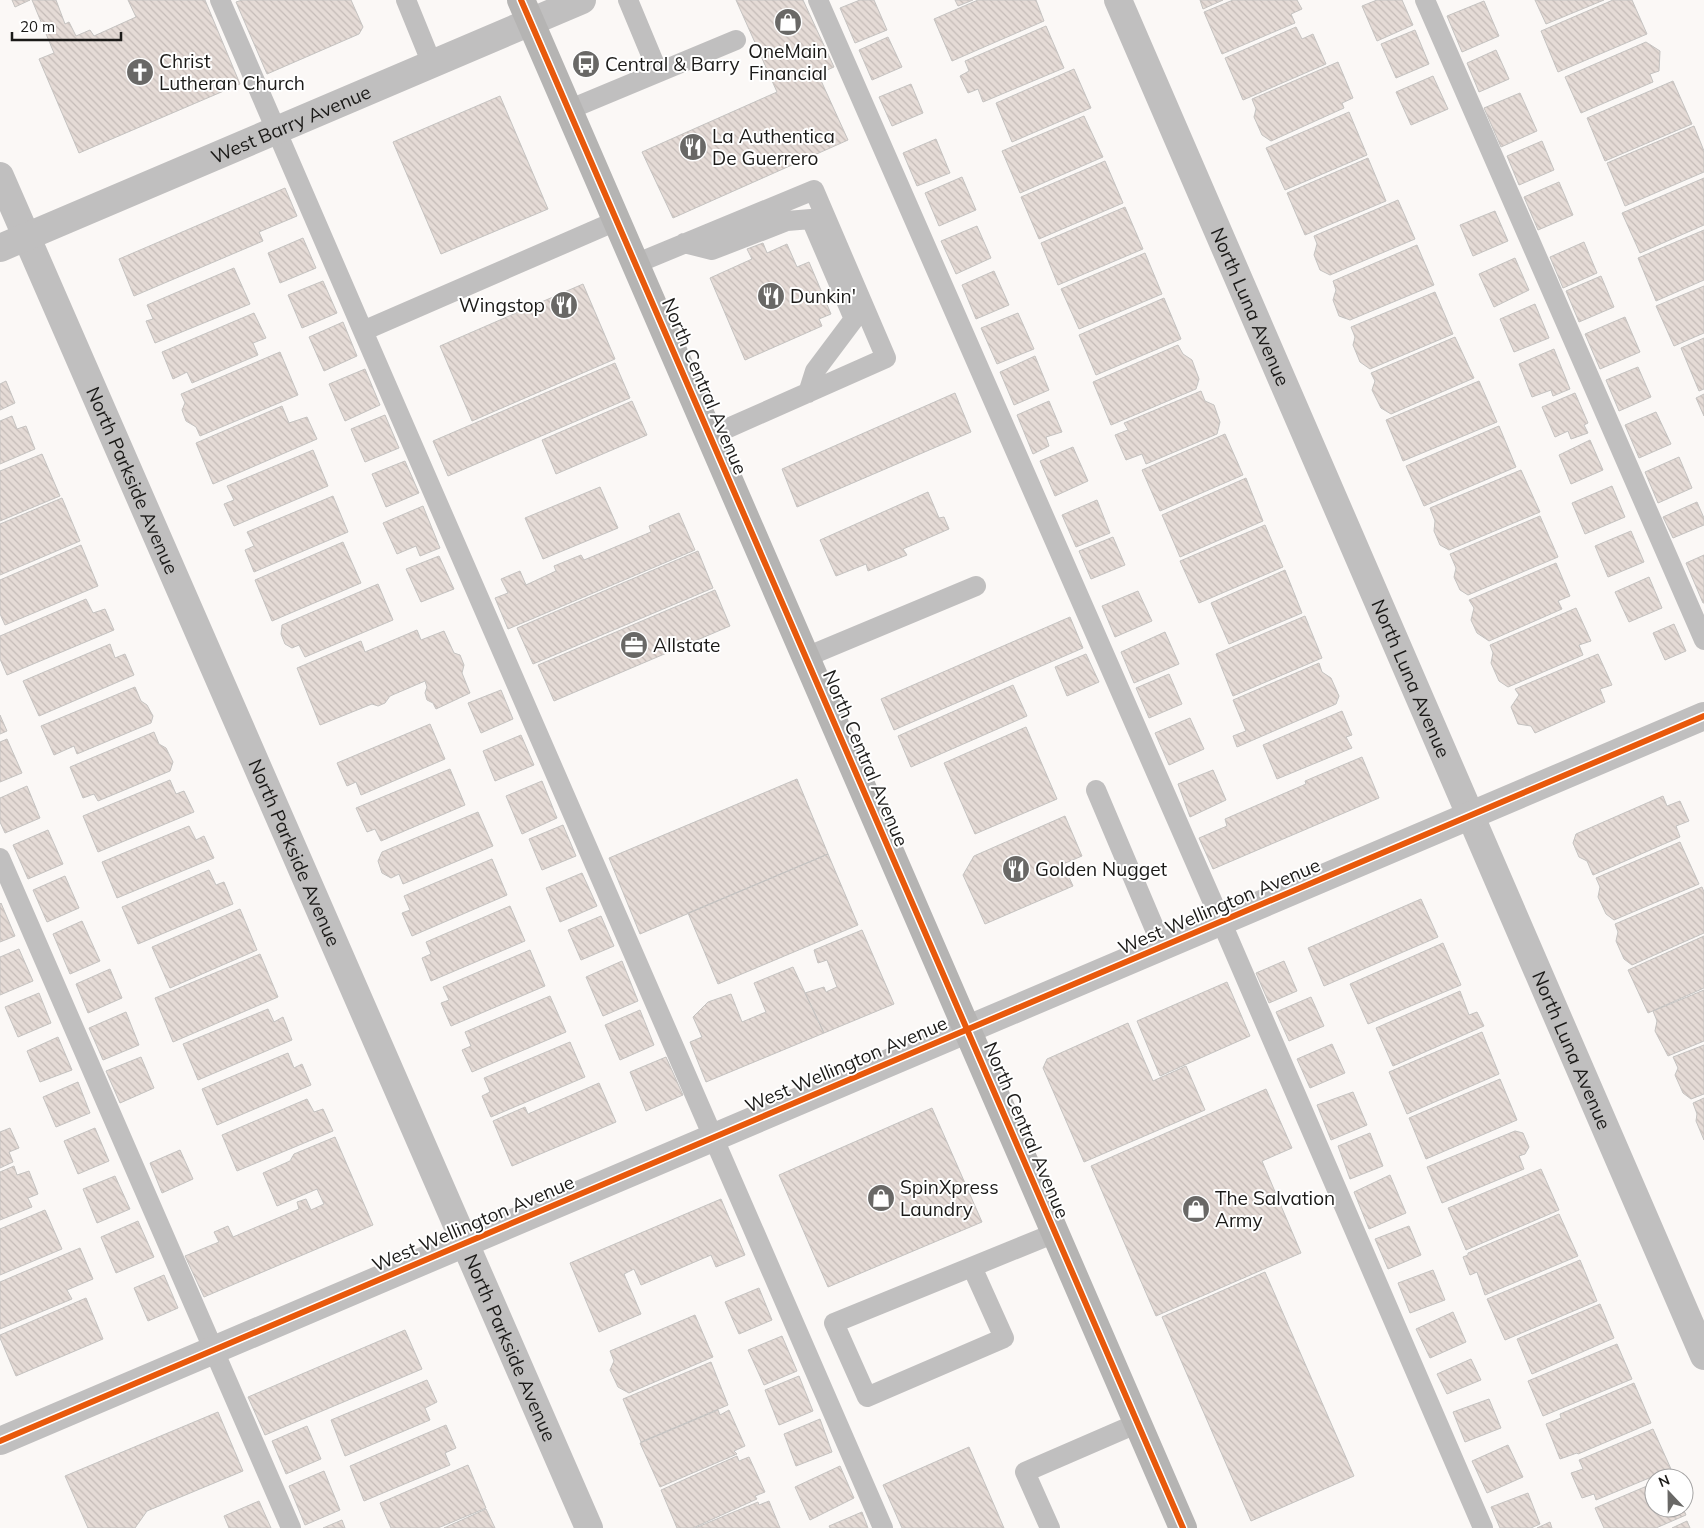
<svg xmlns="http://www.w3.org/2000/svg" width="1704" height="1528" font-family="Mulish,sans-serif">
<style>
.building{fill:url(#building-back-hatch);stroke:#c5c3c1}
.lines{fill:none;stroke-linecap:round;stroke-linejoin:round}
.service{stroke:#c0bfbf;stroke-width:20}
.minor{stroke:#c0bfbf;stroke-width:28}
.secondary{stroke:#b5b4b3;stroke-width:28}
.cycleway-casing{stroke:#fff;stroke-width:9}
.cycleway{stroke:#e8590c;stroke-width:6}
.labels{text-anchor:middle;stroke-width:4;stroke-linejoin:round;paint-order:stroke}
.poi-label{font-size:19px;fill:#1b1a18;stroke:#fff;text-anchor:start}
.street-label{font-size:19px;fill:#1b1a18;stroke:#fff}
</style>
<defs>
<pattern id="building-back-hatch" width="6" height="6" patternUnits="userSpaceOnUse" patternTransform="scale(1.25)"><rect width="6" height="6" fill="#e5dbd6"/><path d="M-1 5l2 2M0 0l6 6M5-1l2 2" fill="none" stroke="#c4bbb7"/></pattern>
</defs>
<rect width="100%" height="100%" fill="#fbf8f6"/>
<!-- building -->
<path class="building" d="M12,0H30L15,7Z
M32,0H56L65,24L69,22L76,36L90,30L94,36L136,17L128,0H205L240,84L79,153L39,59L54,53Z
M242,0H351L363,27L359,34L267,74L236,2Z
M736,0H803L834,67L818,74L848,140L673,218L642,152L777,92Z
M860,0H874L887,30L855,43L840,8Z
M955,0H973L958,6Z
M978,0H1036L1044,21L952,61L934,19Z
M1200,0H1223L1203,9Z
M1233,0H1297L1302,9L1291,14L1295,23L1222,54L1204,12Z
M1377,0H1402L1413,25L1377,41L1362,6Z
M1535,0H1604L1546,24Z
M1613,0H1632L1647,34L1558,72L1541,31Z
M1484,1L1499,36L1462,52L1447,16Z
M1046,26L1064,68L983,102L978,89L968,93L960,76L969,71L965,61Z
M1296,27L1302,39L1313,34L1326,64L1243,100L1225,58Z
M1415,30L1429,64L1396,78L1381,44Z
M888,37L902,67L872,80L859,50Z
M1646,42L1660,51L1659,71L1650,74L1653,82L1581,113L1565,77Z
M1496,50L1509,79L1479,92L1467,63Z
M1338,62L1353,98L1342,103L1344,108L1271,141L1262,135L1254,117L1256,109L1252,99Z
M1074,69L1091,108L1012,142L996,103Z
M1433,76L1448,109L1411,125L1396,92Z
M1673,81L1692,124L1605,161L1587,118Z
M911,84L923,113L892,126L879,97Z
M1520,93L1537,131L1501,147L1484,108Z
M500,96L548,209L441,254L393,142Z
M1349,112L1367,155L1285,190L1266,148Z
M1084,116L1103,157L1020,193L1002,151Z
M1694,126L1704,151V172L1625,206L1607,163Z
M936,139L950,173L917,186L903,153Z
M1542,141L1554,170L1519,185L1507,156Z
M1368,158L1386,201L1305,235L1287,193Z
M1105,161L1123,203L1039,239L1021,197Z
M962,177L976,210L939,226L925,193Z
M1704,178V225L1640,253L1622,213Z
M1559,182L1573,215L1538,230L1524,197Z
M285,188L297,216L259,232L263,241L134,296L119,259Z
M1398,200L1415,239L1330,275L1320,270L1314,255L1317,244L1314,236Z
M1125,207L1143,249L1058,285L1041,243Z
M1495,211L1508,241L1473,256L1460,225Z
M977,226L991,258L956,274L941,241Z
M1704,230V280L1656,301L1638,258Z
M303,238L316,268L280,283L268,253Z
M1584,242L1597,273L1563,288L1550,257Z
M763,243L767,253L787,244L797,267L809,262L831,314L819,319L822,326L745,360L710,278L752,259L747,249Z
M1417,245L1434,285L1350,320L1339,316L1333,300L1336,290L1333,281Z
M1145,253L1162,294L1079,329L1061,289Z
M1515,258L1529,290L1494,307L1479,274Z
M234,268L250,304L155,343L146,321L153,319L147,305Z
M994,271L1009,305L976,319L962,285Z
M1601,276L1614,307L1579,322L1566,291Z
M323,281L337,313L302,328L288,295Z
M583,284L615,359L472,421L440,346Z
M1704,286V333L1674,346L1656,306Z
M1435,292L1453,334L1370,369L1360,362L1353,345L1355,337L1351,327Z
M1164,298L1181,339L1096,375L1079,335Z
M1535,304L1549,338L1514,352L1500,319Z
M254,313L266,338L253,343L258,355L192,383L187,372L173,379L162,352Z
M1018,313L1034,349L997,364L981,328Z
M1625,317L1640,352L1600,369L1585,334Z
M343,322L357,356L324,371L309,337Z
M1455,337L1474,378L1391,414L1381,408L1372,390L1375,381L1371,373Z
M1704,338V389L1699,391L1681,348Z
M1178,345L1183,354L1192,360L1199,379L1196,389L1111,425L1093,382Z
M1554,349L1570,389L1553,396L1551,390L1532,397L1519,364Z
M280,352L298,395L200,436L196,427L186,421L182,410L185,403L181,394Z
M1035,356L1049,390L1014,405L1000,372Z
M615,363L630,398L448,476L433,441Z
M1638,367L1651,397L1619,411L1606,380Z
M365,369L380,405L345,421L329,384Z
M6,381L15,403L0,410V384Z
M1479,381L1497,422L1403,461L1386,420Z
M1201,391L1205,401L1214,405L1220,422L1217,434L1146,464L1142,454L1126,460L1115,435L1128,430L1124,423Z
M955,393L971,432L797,507L782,469Z
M1575,393L1588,423L1584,425L1588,433L1571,439L1568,431L1555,437L1542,407Z
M1704,394V416L1696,398Z
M632,401L647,435L556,474L542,440Z
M1049,401L1062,432L1046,437L1049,446L1033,454L1017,415Z
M282,406L289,423L307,417L317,439L213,484L196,443Z
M1656,412L1671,444L1639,458L1625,425Z
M385,415L399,448L365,462L351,429Z
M12,416L17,429L26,426L35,449L0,464V421Z
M1499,426L1516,467L1424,506L1406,466Z
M1225,434L1243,475L1160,511L1142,470Z
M1590,440L1603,470L1571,484L1559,455Z
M1073,447L1088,481L1055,496L1040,461Z
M313,450L328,486L234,526L224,504L234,500L227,486Z
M42,454L60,496L0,521V471Z
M1679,457L1692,488L1658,503L1645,472Z
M405,461L419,493L386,507L372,474Z
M1521,470L1540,512L1449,550L1440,545L1434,531L1435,521L1430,508Z
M1246,478L1263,521L1180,557L1162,515Z
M1612,486L1625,517L1585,534L1572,503Z
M600,487L618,528L543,559L525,518Z
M928,492L939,518L944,517L949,529L903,549L907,555L868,571L866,564L836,576L820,540Z
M333,496L348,532L254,572L245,550L254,546L247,532Z
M62,498L80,541L0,575V524Z
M1097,500L1110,533L1076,547L1062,515Z
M1697,502L1704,518V525L1673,538L1663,517Z
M423,506L440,548L420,556L416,546L397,554L383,523Z
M679,513L695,550L508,629L495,598L508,593L501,579L520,571L526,585L556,571L554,566L581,555L584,560L651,532L649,526Z
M1540,516L1558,557L1468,595L1460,590L1454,577L1456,568L1450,554Z
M1265,525L1283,567L1199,603L1180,561Z
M1631,531L1644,562L1608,577L1595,546Z
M1113,537L1125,565L1091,579L1079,551Z
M343,542L361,583L272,621L255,580Z
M81,545L98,586L5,625L0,614V580Z
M698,551L713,588L533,664L517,628Z
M1704,555V603H1703L1686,563Z
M439,556L454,589L421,602L406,569Z
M1556,563L1570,596L1558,601L1562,609L1489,641L1477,633L1471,620L1474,608L1469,600Z
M1285,570L1302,613L1229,644L1211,603Z
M1649,577L1662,608L1629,622L1615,592Z
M378,584L393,620L305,657L299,645L292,648L285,644L281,634L282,625Z
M715,590L730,626L554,701L538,665Z
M1138,591L1152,621L1115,637L1102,606Z
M86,599L93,613L105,609L114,630L7,675L0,659V636Z
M1576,608L1591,641L1579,645L1583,655L1508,687L1499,681L1491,663L1493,653L1490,645Z
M1305,616L1322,658L1233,696L1216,654Z
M1070,617L1083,648L894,730L881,699Z
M1674,624L1686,651L1665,660L1653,633Z
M417,630L421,640L444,631L454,653L460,655L464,665L462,673L470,693L436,709L433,703L427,700L425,693L427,687L425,681L390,696L385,703L378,706L372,704L320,725L297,668L361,641L365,652Z
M1165,632L1179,664L1134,683L1121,652Z
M110,644L115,658L125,654L134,675L39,716L23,681Z
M1086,654L1099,682L1067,696L1055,667Z
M1598,654L1612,685L1600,689L1605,702L1535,733L1531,726L1518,724L1511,707L1519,695L1515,689Z
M1319,663L1322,672L1331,678L1339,696L1336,704L1237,747L1233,736L1246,731L1233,700Z
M1169,674L1182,704L1149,718L1136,688Z
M1013,685L1027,716L911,767L898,736Z
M135,687L141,701L147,705L153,716L151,723L77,754L74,746L54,755L41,726Z
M501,690L513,719L481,733L468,703Z
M1342,711L1352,735L1346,737L1352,748L1277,779L1263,745Z
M0,715L7,731L0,734Z
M1190,718L1204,749L1169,765L1155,733Z
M430,724L445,759L361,795L356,782L347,786L337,763Z
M1026,727L1057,799L975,834L944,763Z
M154,732L159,744L166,748L173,762L170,771L98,801L94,794L83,798L70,767Z
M521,735L534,765L495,781L483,751Z
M7,739L22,773L0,782V742Z
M1362,757L1379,798L1213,869L1199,838L1227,826L1225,819L1306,784L1305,781Z
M450,769L465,805L381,841L375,829L367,832L356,808Z
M1213,770L1226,800L1190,817L1178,784Z
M797,779L828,854L640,934L609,858Z
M170,780L176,794L184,791L194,812L98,852L83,816Z
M542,781L557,818L522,834L506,796Z
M27,786L40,818L5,833L0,822V798Z
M1663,796L1667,806L1680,801L1689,821L1676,826L1680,837L1593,875L1587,861L1579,857L1573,843L1576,834Z
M478,812L493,846L403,884L399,874L391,878L382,873L378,861L382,852Z
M1065,816L1082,856L1063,864L1073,886L985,924L963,875L974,856Z
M563,825L576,856L542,870L529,839Z
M189,826L196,840L204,836L214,858L117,898L102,862Z
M48,830L63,864L28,879L13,845Z
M1680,842L1699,884L1614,920L1606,914L1598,897L1600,887L1596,878Z
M828,854L858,925L718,984L688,913Z
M492,859L507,895L412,936L402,913L410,910L404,896Z
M209,870L216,885L224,882L233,904L138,944L122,907Z
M582,873L597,906L560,922L546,888Z
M65,876L79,908L47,922L33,890Z
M1702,887L1704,892V933L1632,965L1624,959L1616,941L1618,932L1615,924Z
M1421,899L1438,937L1324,986L1308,948Z
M1,903L15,936L0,942V904Z
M510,906L525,941L431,981L422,958L431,954L426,942Z
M240,909L257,950L170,988L152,947Z
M601,916L614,946L581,960L568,930Z
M82,921L100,961L70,974L53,934Z
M862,930L894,1004L824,1033L805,993L824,987L826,992L837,987L827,960L818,963L814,950Z
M1704,936V988L1648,1013L1628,970Z
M1443,943L1461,985L1368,1024L1350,984Z
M19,949L33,981L0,995V957Z
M530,950L545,986L451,1026L441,1003L449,1000L443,987Z
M260,954L278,997L173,1042L155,998Z
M622,961L638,1001L603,1016L586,977Z
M1284,961L1297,991L1269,1003L1256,973Z
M793,967L824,1033L706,1082L690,1042L702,1037L693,1017L708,1002L731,994L742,1022L766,1012L754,983Z
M110,969L122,998L88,1013L76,984Z
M1227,982L1250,1036L1160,1076L1137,1021Z
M1704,990V1041L1668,1056L1655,1031L1657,1021L1653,1011Z
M1460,991L1469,1015L1477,1012L1484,1026L1393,1066L1376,1028Z
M39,993L51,1023L18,1037L5,1007Z
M550,996L566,1032L472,1072L462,1050L471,1046L465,1032Z
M1311,997L1324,1026L1289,1041L1276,1012Z
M268,1009L274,1022L283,1017L292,1040L198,1080L183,1044Z
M640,1010L654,1045L620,1060L605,1025Z
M126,1012L139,1045L103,1060L89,1028Z
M1128,1023L1153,1081L1186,1066L1205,1110L1084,1162L1043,1068L1047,1059Z
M1482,1032L1499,1074L1407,1114L1389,1072Z
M58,1037L72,1070L40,1082L27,1051Z
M570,1042L585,1077L491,1117L482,1096L490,1092L484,1078Z
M1332,1044L1345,1073L1310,1088L1297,1059Z
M1704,1045V1094L1691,1099L1683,1093L1675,1075L1678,1068L1673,1057Z
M288,1053L294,1068L302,1064L311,1085L217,1125L202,1089Z
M141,1057L154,1088L120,1103L106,1071Z
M666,1057L683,1095L646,1111L630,1072Z
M1500,1079L1517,1120L1426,1159L1409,1118Z
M78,1082L90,1113L56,1127L43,1097Z
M599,1083L616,1122L512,1166L493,1121L525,1107L528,1114Z
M1266,1089L1292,1148L1262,1161L1301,1253L1156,1316L1091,1166Z
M1353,1092L1367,1125L1331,1140L1317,1105Z
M1704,1098V1140L1696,1121L1697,1114L1693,1103Z
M307,1099L314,1112L323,1109L333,1131L237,1171L222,1135Z
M932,1108L982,1222L828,1287L779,1175Z
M10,1128L19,1148L9,1152L13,1162L0,1168V1132Z
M95,1128L109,1161L78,1174L64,1141Z
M1515,1131L1523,1133L1529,1147L1525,1154L1519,1156L1524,1169L1442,1203L1427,1167Z
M1370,1133L1383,1166L1350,1179L1338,1146Z
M335,1137L373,1225L204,1297L185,1256L219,1242L214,1232L228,1226L233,1237L299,1209L297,1202L306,1199L311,1210L324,1204L317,1189L277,1206L263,1173L290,1161L294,1154Z
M180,1150L193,1179L162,1193L150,1163Z
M14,1166L17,1175L29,1171L38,1194L28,1198L32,1207L0,1220V1172Z
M1541,1169L1559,1210L1466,1250L1448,1208Z
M1390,1175L1406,1213L1369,1229L1354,1192Z
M115,1176L130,1209L97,1223L83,1189Z
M721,1199L745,1255L716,1267L711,1255L641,1285L634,1269L624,1274L641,1314L599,1332L570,1263Z
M45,1210L62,1249L0,1275V1229Z
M1559,1214L1578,1256L1485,1295L1477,1272L1470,1275L1463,1257L1468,1255V1253Z
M138,1221L154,1257L116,1273L101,1237Z
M1409,1226L1421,1255L1388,1269L1375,1239Z
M80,1248L93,1279L67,1290L72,1299L0,1329V1282Z
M1580,1260L1597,1301L1505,1340L1487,1299Z
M1433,1270L1445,1300L1410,1313L1398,1283Z
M1265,1272L1354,1476L1251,1521L1162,1317Z
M164,1275L178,1308L148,1321L134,1288Z
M759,1288L772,1320L739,1334L725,1302Z
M86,1298L103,1339L16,1376L0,1338V1335Z
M1600,1304L1614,1338L1532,1374L1517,1339Z
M1453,1312L1466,1342L1430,1358L1416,1329Z
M695,1315L713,1357L629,1393L618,1387L610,1370L614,1361L610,1351Z
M405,1330L422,1369L265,1435L248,1397Z
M782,1336L797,1371L764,1385L748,1350Z
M1617,1344L1632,1379L1543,1416L1528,1381Z
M1471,1359L1481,1380L1447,1394L1437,1374Z
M711,1362L728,1405L641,1442L623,1399Z
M799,1376L813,1411L779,1425L765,1390Z
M427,1380L437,1402L425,1408L430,1420L345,1456L331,1420Z
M1634,1383L1651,1423L1578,1454L1577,1453L1560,1459L1546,1424L1561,1418L1560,1414Z
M1489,1399L1501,1428L1465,1442L1453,1412Z
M718,1410L720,1415L729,1410L745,1446L734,1451L737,1454L660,1487L640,1443Z
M218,1412L243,1471L147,1511L135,1528H88L65,1476Z
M820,1419L832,1452L796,1466L784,1434Z
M446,1425L456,1448L445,1453L450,1465L364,1501L350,1466Z
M307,1426L321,1459L286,1474L272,1441Z
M1653,1429L1671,1469L1596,1500L1594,1494L1582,1498L1571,1473L1583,1469L1579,1460Z
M1508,1445L1523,1477L1487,1493L1472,1461Z
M969,1447L1004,1528H902L883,1485Z
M737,1456L739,1461L749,1457L765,1492L755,1496L757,1499L693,1528H677L661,1490Z
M468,1465L486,1508L438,1528H391L380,1503Z
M840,1466L854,1498L810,1520L795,1487Z
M324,1471L340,1510L305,1525L289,1486Z
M1654,1483V1508H1683L1686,1515L1656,1528H1604L1595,1508Z
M1528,1493L1540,1524L1531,1528H1500L1491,1507Z
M259,1501L271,1528H229L224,1516Z
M769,1501L780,1528H695L758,1502L759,1505Z
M486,1509L495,1528H444Z
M862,1512L868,1528H830L829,1526Z
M342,1520L345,1528H323Z
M1687,1521L1690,1528H1672Z
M1550,1522L1552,1528H1537Z"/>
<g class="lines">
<!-- service -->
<path class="service" d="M220,0L363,331L883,1528
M406,0L432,64
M628,0L658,72
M818,0L1221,921L1483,1528
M1425,0L1704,640
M568,110L736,40
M684,243L712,250L787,221L811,219L854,319L815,371L808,393
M635,264L814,190L886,358L710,436
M363,331L616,221
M806,657L976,586
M1096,790L1162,946
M0,858L291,1528
M972,1267L1004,1338L867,1397L834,1323L1055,1233
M1050,1528L1025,1472L1138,1423"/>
<!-- minor -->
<g class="minor">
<path id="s1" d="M1118,0L1704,1356"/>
<path id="s2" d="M0,176L589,1528"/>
<path id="s3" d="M0,248L582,0"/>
<path d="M0,1441L1704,716"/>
</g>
<!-- secondary -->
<path class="secondary" d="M521,0L1183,1528"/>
<!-- cycleway casing -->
<g class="cycleway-casing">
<path id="cycleway" d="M521,0L1183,1528
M0,1441L1704,716"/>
</g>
<!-- cycleway -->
<use href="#cycleway" class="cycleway"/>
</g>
<!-- icons -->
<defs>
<g id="shop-disc" transform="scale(1.4375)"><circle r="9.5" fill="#696866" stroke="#fff"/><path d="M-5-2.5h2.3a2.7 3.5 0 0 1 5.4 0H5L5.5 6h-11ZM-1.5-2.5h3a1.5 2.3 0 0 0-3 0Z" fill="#fff"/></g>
<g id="bus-disc" transform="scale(1.4375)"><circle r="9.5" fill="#696866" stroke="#fff"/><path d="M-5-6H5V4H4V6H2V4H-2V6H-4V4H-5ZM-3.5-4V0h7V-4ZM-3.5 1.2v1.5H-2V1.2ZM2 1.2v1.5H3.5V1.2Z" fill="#fff"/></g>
<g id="church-disc" transform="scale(1.4375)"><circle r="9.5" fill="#696866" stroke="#fff"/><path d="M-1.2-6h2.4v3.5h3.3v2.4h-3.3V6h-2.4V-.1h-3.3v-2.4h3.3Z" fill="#fff"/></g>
<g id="restaurant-disc" transform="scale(1.4375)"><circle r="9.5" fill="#696866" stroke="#fff"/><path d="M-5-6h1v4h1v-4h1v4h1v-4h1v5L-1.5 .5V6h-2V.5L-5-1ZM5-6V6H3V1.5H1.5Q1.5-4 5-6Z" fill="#fff"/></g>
<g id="office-disc" transform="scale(1.4375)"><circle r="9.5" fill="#696866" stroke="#fff"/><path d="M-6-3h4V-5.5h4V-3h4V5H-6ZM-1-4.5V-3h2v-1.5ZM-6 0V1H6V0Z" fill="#fff"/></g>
</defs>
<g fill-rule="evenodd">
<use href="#shop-disc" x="788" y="22"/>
<use href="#bus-disc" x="586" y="64"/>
<use href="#church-disc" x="140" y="72"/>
<use href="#restaurant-disc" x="693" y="147"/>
<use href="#restaurant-disc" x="771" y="296"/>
<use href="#restaurant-disc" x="564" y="305"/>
<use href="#office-disc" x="634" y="645"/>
<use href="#restaurant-disc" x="1016" y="869"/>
<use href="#shop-disc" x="881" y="1198"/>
<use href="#shop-disc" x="1196" y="1209"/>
</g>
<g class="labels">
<!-- poi labels -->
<g class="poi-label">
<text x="788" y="58" text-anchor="middle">OneMain<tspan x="788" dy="22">Financial</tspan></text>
<text x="159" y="68">Christ<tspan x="159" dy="22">Lutheran Church</tspan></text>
<text x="605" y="71">Central &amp; Barry</text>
<text x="712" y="143">La Authentica<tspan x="712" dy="22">De Guerrero</tspan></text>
<text x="790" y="303">Dunkin'</text>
<text x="545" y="312" text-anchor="end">Wingstop</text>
<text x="653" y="652">Allstate</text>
<text x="1035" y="876">Golden Nugget</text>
<text x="900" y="1194">SpinXpress<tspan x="900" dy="22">Laundry</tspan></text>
<text x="1215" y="1205">The Salvation<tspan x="1215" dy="22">Army</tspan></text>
</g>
<!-- street labels -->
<g class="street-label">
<text dy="7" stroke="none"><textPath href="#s3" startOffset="316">West Barry Avenue</textPath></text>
<text dy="7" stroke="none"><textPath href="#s1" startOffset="334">North Luna Avenue</textPath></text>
<text transform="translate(705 386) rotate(67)" y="7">North Central Avenue</text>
<text dy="7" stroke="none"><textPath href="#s2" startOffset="332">North Parkside Avenue</textPath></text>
<text dy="7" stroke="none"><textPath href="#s1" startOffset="739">North Luna Avenue</textPath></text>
<text transform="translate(866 758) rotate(67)" y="7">North Central Avenue</text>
<text dy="7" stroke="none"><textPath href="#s2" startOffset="738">North Parkside Avenue</textPath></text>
<text transform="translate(1219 906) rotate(-23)" y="7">West Wellington Avenue</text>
<text dy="7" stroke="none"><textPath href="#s1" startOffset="1144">North Luna Avenue</textPath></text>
<text transform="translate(846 1064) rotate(-23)" y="7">West Wellington Avenue</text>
<text transform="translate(1027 1130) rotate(67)" y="7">North Central Avenue</text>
<text transform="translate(473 1223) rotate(-23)" y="7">West Wellington Avenue</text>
<text dy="7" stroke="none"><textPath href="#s2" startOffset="1278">North Parkside Avenue</textPath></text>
</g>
</g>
<!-- north arrow -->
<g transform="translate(1669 1493) rotate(338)"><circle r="24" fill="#ffffff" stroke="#a4a3a3"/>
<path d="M0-4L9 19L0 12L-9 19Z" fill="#696866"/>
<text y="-8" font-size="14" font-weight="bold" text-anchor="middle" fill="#1b1a18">N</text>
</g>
<!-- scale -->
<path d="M12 32v8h109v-8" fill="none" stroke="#1b1a18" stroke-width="2.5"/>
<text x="20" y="32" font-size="15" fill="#1b1a18" stroke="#ffffff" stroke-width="4" paint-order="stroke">20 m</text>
</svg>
